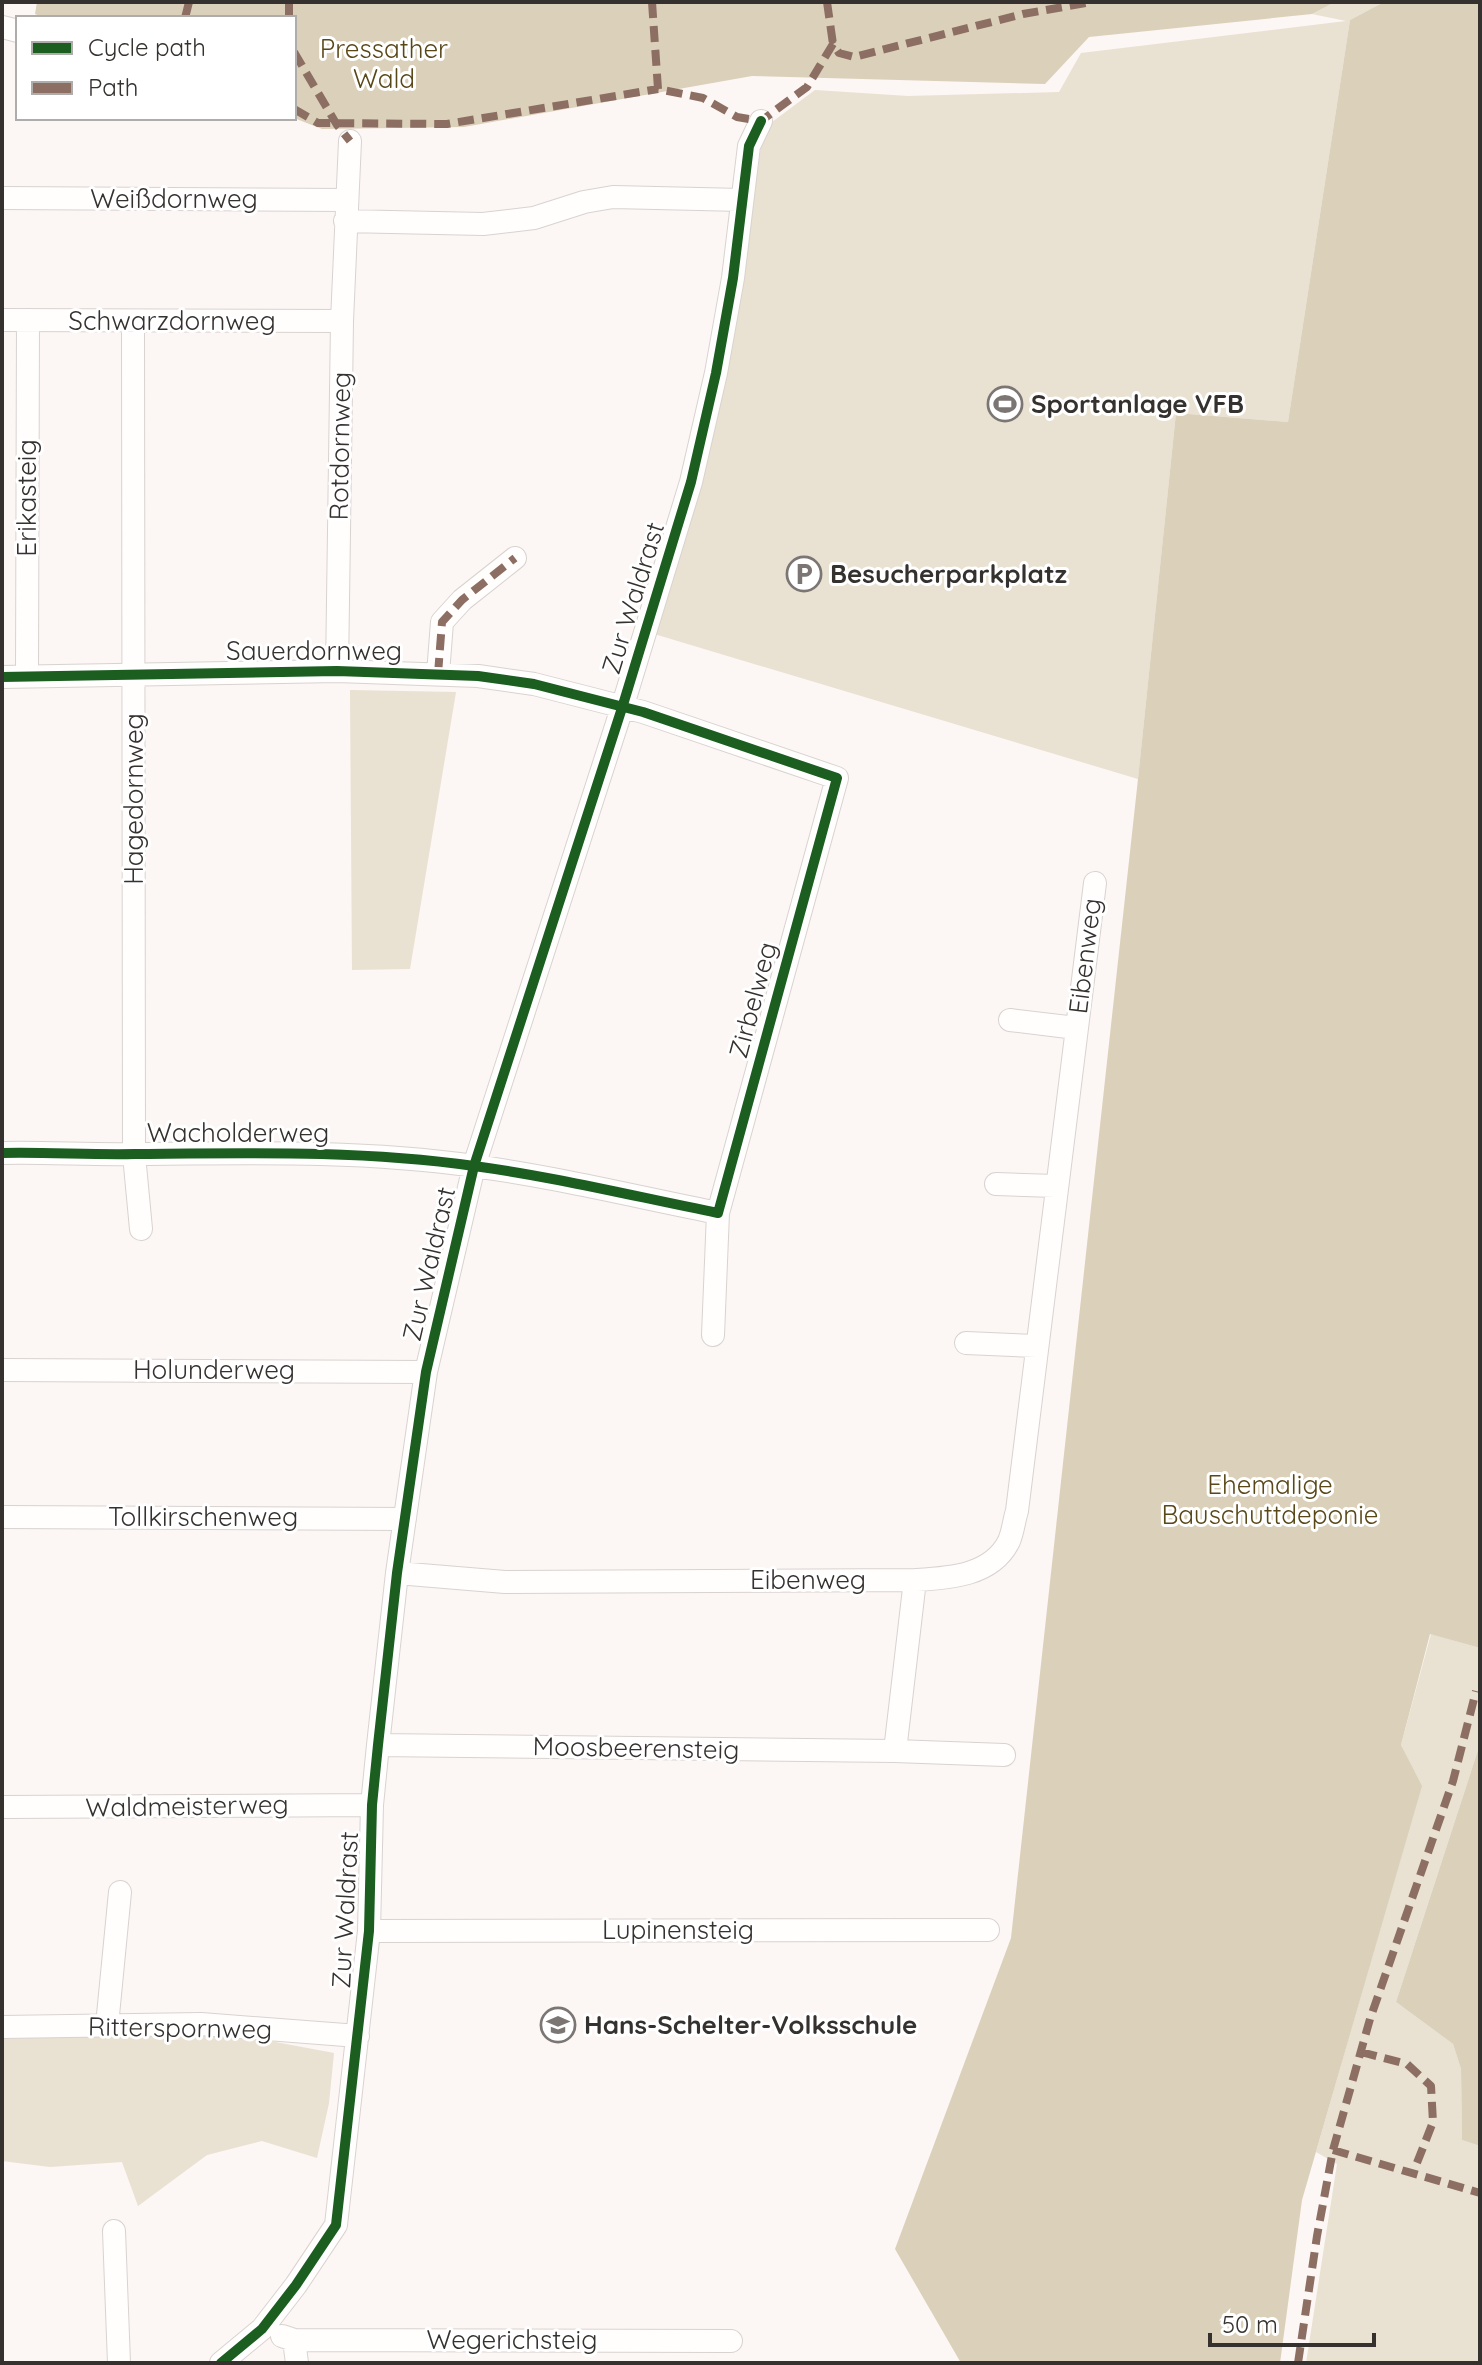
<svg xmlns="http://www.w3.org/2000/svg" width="1482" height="2365" font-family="Quicksand,sans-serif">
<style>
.green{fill:#e9e1d1}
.forest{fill:#dbd0b9}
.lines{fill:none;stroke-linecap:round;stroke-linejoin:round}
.minor-casing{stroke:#d8d3d1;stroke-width:24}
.minor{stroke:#fffefd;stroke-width:22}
.quiet{stroke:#8d6e63;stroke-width:8;stroke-dasharray:16 8;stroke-linecap:butt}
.cycleway-casing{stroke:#fff;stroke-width:15}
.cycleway{stroke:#1b5e20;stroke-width:10}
.labels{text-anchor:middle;stroke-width:6;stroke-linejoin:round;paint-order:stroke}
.park-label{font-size:26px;fill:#594717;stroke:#fff}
.street-label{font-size:26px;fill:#35312f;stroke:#fff}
.poi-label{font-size:26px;font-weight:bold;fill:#35312f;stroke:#fff;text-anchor:start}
</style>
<rect width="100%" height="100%" fill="#fcf6f4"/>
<!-- green -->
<path class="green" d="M1335,2H1384L1350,20L1288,422L1176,413L1138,779L651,633L722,396L764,128L815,90L908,96L1059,92L1081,53L1346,21L1312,14Z
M350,690L456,692L410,969L352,970Z
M1431,1634L1480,1648V1744L1396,2002L1453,2044L1461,2069L1462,2140L1480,2146V2363H1306L1337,2164L1316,2152L1421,1787L1401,1745Z
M175,2033L254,2038L334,2053L329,2103L317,2158L262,2141L207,2155L138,2206L122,2162L50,2167L2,2161V2039Z"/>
<!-- forest -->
<path class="forest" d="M37,2H1335L1312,14L1089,37L1045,84L752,76L464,127L322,129L294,118V18H45L35,14Z
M1384,2H1480V1648L1430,1634L1401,1745L1422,1786L1302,2200L1280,2363H961L895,2249L1011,1938L1138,779L1176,413L1288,422L1350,20Z
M1480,1744V2146L1462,2140L1461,2069L1453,2044L1396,2002Z"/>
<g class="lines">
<!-- minor casing -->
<g class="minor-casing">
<path id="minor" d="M2,27L18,31
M2,198L346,200
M345,221L483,224L534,218L584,202L613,197L742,200
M2,320L342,321
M133,321L134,1155L141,1229
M337,671L342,321L350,141
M438,674L442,622L462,600L515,558
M27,676L28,320
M2,677L337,671L478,676L534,684L643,712L837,778L718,1213C637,1197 556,1177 474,1166C362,1150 248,1153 135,1154C91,1155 47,1152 2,1153
M1010,1020L1076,1028
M996,1184L1055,1186
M713,1335L718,1213
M966,1343L1036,1346
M2,1370L426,1372
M2,1517L405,1519
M397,1573L505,1582L915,1580C949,1578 992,1576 1009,1541C1013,1532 1014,1520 1017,1511L1095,883
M378,1745L895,1751L1004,1755
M895,1751L915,1580
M2,1807L372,1805
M369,1931L988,1930
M107,2025L120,1892
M2,2027L201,2024L358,2036
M114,2231L119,2363
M282,2336L294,2340L297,2363
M294,2340L731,2341
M221,2363L262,2329L296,2285L336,2225L369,1931L372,1805L378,1745L397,1573L426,1372L474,1166L622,708L691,482L716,373L733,278L749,146L761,121"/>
</g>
<!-- minor -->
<use href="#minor" class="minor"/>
<!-- quiet -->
<path class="quiet" d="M652,2L658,89L703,98L737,117L761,121L807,87L833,44L839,53L854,57L1023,14L1092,2
M827,2L833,44
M185,18L189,2
M289,18V2
M294,52L337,125L350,141
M294,109L318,123L447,124L658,89
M438,674L442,622L462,600L515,558
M1361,2052L1407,2064L1431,2086L1433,2122L1413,2173
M1333,2150L1480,2193
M1298,2363L1317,2236L1333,2150L1370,2019L1453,1781L1476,1691"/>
<!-- cycleway casing -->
<g class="cycleway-casing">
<path id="cycleway" d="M2,677L337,671L478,676L534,684L643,712L837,778L718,1213C637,1197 556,1177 474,1166C362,1150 248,1153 135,1154C91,1155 47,1152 2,1153
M221,2363L262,2329L296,2285L336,2225L369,1931L372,1805L378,1745L397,1573L426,1372L474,1166L622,708L691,482L716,373L733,278L749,146L761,121"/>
</g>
<!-- cycleway -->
<use href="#cycleway" class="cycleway"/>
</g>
<!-- icons -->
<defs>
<g id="stadium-ring" transform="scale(1.8)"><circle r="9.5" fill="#fff" stroke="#7b7674" stroke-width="1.5"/><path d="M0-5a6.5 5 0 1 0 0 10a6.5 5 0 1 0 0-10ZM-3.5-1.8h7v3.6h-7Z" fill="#7b7674"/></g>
<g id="parking-ring" transform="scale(1.8)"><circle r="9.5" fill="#fff" stroke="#7b7674" stroke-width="1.5"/><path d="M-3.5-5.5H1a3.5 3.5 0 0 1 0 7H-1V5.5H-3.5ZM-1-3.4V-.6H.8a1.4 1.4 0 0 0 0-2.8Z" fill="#7b7674"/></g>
<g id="school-ring" transform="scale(1.8)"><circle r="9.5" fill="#fff" stroke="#7b7674" stroke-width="1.5"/><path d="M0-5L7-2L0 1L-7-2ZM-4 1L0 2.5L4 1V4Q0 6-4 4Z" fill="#7b7674"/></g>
</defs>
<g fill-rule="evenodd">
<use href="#stadium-ring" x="1005" y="404"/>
<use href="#parking-ring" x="804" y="574"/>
<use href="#school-ring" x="558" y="2025"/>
</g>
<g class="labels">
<!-- park labels -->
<g class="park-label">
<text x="384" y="58">Pressather<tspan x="384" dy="30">Wald</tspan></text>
<text x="1270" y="1494">Ehemalige<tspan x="1270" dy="30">Bauschuttdeponie</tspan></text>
</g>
<!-- street labels -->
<g class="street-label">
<text x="174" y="208">Weißdornweg</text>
<text x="172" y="330">Schwarzdornweg</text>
<text transform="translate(340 446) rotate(-89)" y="9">Rotdornweg</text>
<text transform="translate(27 498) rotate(-90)" y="9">Erikasteig</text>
<text transform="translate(633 598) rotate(-73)" y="9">Zur Waldrast</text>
<text x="314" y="660">Sauerdornweg</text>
<text transform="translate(134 799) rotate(-90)" y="9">Hagedornweg</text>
<text transform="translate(1085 956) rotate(-83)" y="9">Eibenweg</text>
<text transform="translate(753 1000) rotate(-75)" y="9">Zirbelweg</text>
<text x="238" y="1142">Wacholderweg</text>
<text transform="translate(429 1264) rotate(-77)" y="9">Zur Waldrast</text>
<text x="214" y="1379">Holunderweg</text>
<text x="203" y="1526">Tollkirschenweg</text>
<text x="808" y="1589">Eibenweg</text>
<text transform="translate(636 1748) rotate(1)" y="9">Moosbeerensteig</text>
<text transform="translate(187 1806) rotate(-1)" y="9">Waldmeisterweg</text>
<text transform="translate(345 1910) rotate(-87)" y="9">Zur Waldrast</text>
<text x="678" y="1939">Lupinensteig</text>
<text transform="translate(180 2028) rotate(1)" y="9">Ritterspornweg</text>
<text x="512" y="2349">Wegerichsteig</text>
</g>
<!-- poi labels -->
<g class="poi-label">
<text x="1031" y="413">Sportanlage VFB</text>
<text x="830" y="583">Besucherparkplatz</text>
<text x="584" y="2034">Hans-Schelter-Volksschule</text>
</g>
</g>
<!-- border -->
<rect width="1482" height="2365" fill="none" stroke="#35312f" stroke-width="8"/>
<!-- legend -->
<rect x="16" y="16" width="280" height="104" fill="#ffffff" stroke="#aeadac" stroke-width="2"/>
<rect x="32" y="42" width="40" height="12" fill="#1b5e20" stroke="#aeadac" stroke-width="2"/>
<text x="88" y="56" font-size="24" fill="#35312f">Cycle path</text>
<rect x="32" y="82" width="40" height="12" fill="#8d6e63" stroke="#aeadac" stroke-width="2"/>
<text x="88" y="96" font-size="24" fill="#35312f">Path</text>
<!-- scale -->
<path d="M1210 2333v12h164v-12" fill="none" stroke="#35312f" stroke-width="4"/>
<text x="1222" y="2333" font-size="24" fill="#35312f" stroke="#ffffff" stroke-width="6" paint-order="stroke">50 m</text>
</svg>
